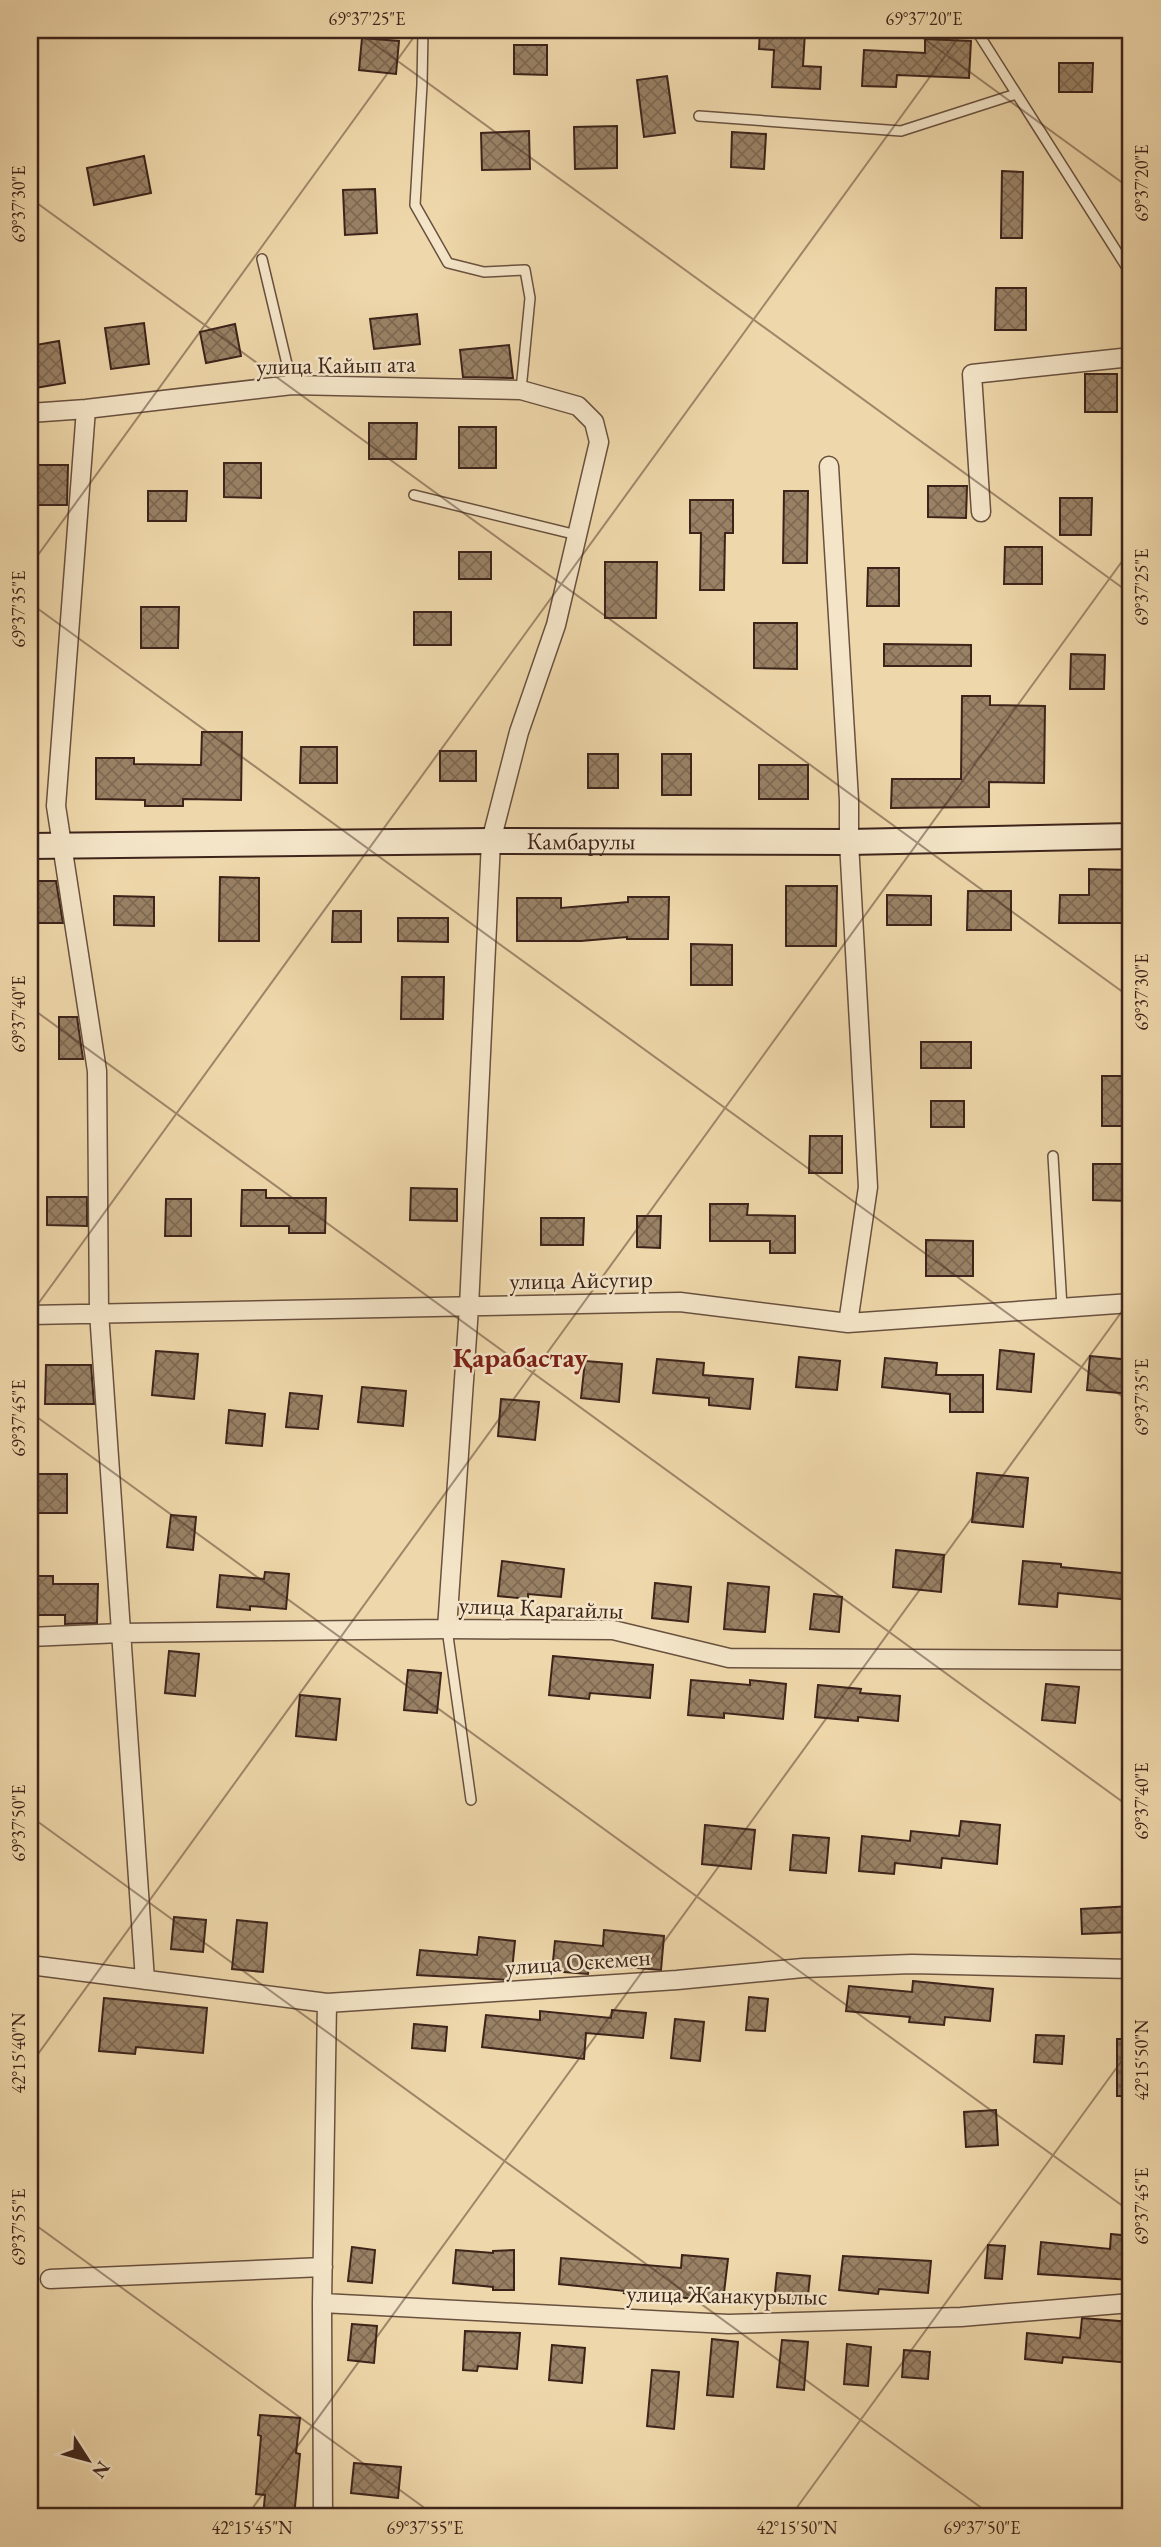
<svg xmlns="http://www.w3.org/2000/svg" width="1161" height="2547" font-family="'EB Garamond',serif">
<style>
.building{fill:url(#building-cross-hatch);stroke:#3d241b;stroke-width:2}
.lines{fill:none;stroke-linecap:round;stroke-linejoin:round}
.lane-casing{stroke:#69513f;stroke-width:12}
.street-casing{stroke:#69513f;stroke-width:21}
.secondary-casing{stroke:#3d241b;stroke-width:28}
.lane{stroke:#f4e5c8;stroke-width:9}
.street{stroke:#f4e5c8;stroke-width:18}
.secondary{stroke:#f4e5c8;stroke-width:24}
.ticks{fill:none;stroke:#3d241b;stroke-width:2;stroke-opacity:0.45}
.labels{text-anchor:middle;stroke-width:5;stroke-linejoin:round;paint-order:stroke}
.street-label{font-size:24px;fill:#3d241b;stroke:#f4e5c8}
.quarter-label{font-size:28px;font-weight:bold;fill:#7a1f14;stroke:#f4e5c8}
.neatline{fill:none;stroke:#3d241b;stroke-width:2.5}
.ticks-label{font-size:18px;text-anchor:middle;fill:#3d241b}
</style>
<defs>
<pattern id="building-cross-hatch" width="8" height="8" patternUnits="userSpaceOnUse" patternTransform="scale(1.75)"><rect width="8" height="8" fill="#998165"/><path d="M0 0l8 8M0 8l8-8" fill="none" stroke="#7e6952"/></pattern>
</defs>
<rect width="100%" height="100%" fill="#eed7aa"/>
<filter id="stains"><feTurbulence type="fractalNoise" baseFrequency=".00286" numOctaves="4"/><feColorMatrix values="0 0 0 0 .2 0 0 0 0 .09 0 0 0 0 .02 0 0 0 .5 -.17"/></filter>
<radialGradient id="worn" r=".72"><stop offset=".6" stop-color="#630" stop-opacity="0"/><stop offset="1" stop-color="#630" stop-opacity=".3"/></radialGradient>
<!-- building -->
<path class="building" d="M760,30L805,32L803,66L821,67L820,89L772,87L774,50L759,49Z
M362,38L399,41L396,74L359,70Z
M925,39L971,41L969,78L897,75L896,87L862,86L864,50L925,53Z
M514,45H547V75L514,74Z
M1059,63H1093L1092,92H1059Z
M667,76L675,133L644,137L637,80Z
M617,126V168L575,169L574,127Z
M529,131L530,169L482,170L481,133Z
M732,132L766,134L764,169L731,167Z
M144,156L151,193L94,205L87,168Z
M1002,171L1023,172L1022,238H1001Z
M375,189L377,233L345,235L343,190Z
M996,288H1026V330H995Z
M417,314L420,344L374,349L370,319Z
M144,323L149,364L111,369L105,328Z
M235,324L241,356L206,363L200,332Z
M59,341L65,383L35,388L30,346Z
M509,345L513,378L463,377L460,350Z
M1085,374H1117V412H1085Z
M369,423H417L416,459H369Z
M459,427H496V468H459Z
M224,463H261V498L224,497Z
M32,465H68L67,505H32Z
M928,486H967L966,518L928,517Z
M148,491H187L186,521H148Z
M784,491H808L807,563H783Z
M1060,498H1092L1091,535H1060Z
M690,500H733V533H725L724,590H700L701,533H690Z
M1005,547H1042V584H1004Z
M459,552H491V579H459Z
M605,562H657L656,618H605Z
M868,568H899V606H867Z
M141,607H179L178,648H141Z
M414,612H451V645H414Z
M754,623H797V669L754,668Z
M884,644L971,645V666H884Z
M1071,654L1105,655L1104,689H1070Z
M962,696H990V705L1045,706L1044,783L989,782V807L891,808L892,779H961Z
M202,732H242L241,800L183,799V806H145V800L96,799V758H134V764L201,765Z
M301,747H337V783H300Z
M440,751H476V781H440Z
M588,754H618V788H588Z
M662,754H691V795H662Z
M759,765H808V799H759Z
M1089,869L1131,870V923H1059L1060,895H1089Z
M220,877L259,878V941H219Z
M30,881H56L63,923H30Z
M786,886H837L836,946H786Z
M968,891H1011V930H967Z
M887,895L931,896V925H887Z
M114,896L154,897V926L114,925Z
M628,897H669L668,939H627V937L581,941H517V898H561V908L628,902Z
M333,911H361V942H332Z
M398,918H448V942L398,941Z
M691,944L732,945V985H691Z
M402,977H444L443,1019H401Z
M59,1017H77L83,1059H59Z
M921,1042H971V1068H921Z
M1102,1076H1131V1126H1102Z
M931,1101H964V1127H931Z
M810,1136H842V1173H809Z
M1093,1164H1130V1201L1093,1200Z
M411,1188L457,1189V1221L410,1220Z
M242,1190H266V1198H326L325,1233H289V1226H241Z
M47,1197H87V1226L47,1225Z
M166,1199H191V1236H165Z
M710,1204H748L747,1215L795,1216V1253H770V1241H710Z
M637,1216H661L660,1248L637,1247Z
M541,1218H584L583,1245H541Z
M926,1240L973,1241V1276H926Z
M1000,1350L1034,1354L1031,1392L997,1389Z
M156,1351L198,1354L194,1399L152,1395Z
M1090,1356L1131,1360V1394L1087,1390Z
M799,1357L840,1361L837,1390L796,1387Z
M885,1358L937,1363L936,1375H983V1412H950V1394L882,1387Z
M657,1359L704,1363L703,1375L753,1379L750,1409L709,1405V1398L653,1393Z
M585,1361L622,1364L619,1402L581,1398Z
M46,1365H91L94,1404H45Z
M362,1387L406,1391L403,1426L358,1422Z
M290,1393L322,1396L318,1429L286,1427Z
M501,1399L539,1402L535,1440L498,1436Z
M229,1410L265,1414L262,1446L226,1443Z
M977,1473L1028,1478L1023,1527L972,1522Z
M30,1474H67V1513H30Z
M171,1515L196,1517L193,1550L167,1547Z
M896,1550L944,1555L941,1592L893,1587Z
M502,1561L564,1569L561,1597L528,1594V1599L498,1596Z
M1023,1561L1061,1564V1567L1131,1574L1130,1600L1058,1593L1057,1607L1019,1604Z
M265,1572L289,1574L286,1609L250,1606V1610L217,1607L220,1575L264,1579Z
M30,1576H53V1584H98L97,1623L65,1624V1615H30Z
M655,1583L691,1587L688,1622L652,1618Z
M728,1583L769,1587L765,1632L724,1629Z
M814,1594L842,1597L839,1632L810,1629Z
M169,1651L199,1654L195,1696L165,1693Z
M553,1656L653,1665L650,1698L590,1693L589,1699L549,1695Z
M408,1670L441,1673L437,1713L404,1710Z
M691,1680L750,1685V1680L786,1684L783,1719L724,1713V1718L688,1715Z
M1046,1684L1079,1687L1075,1723L1042,1720Z
M818,1685L861,1689L860,1693L900,1696L898,1721L858,1717V1721L815,1717Z
M300,1695L340,1699L336,1740L296,1736Z
M961,1821L1000,1825L997,1864L942,1858L941,1868L895,1863L894,1874L859,1871L862,1836L910,1841L911,1831L959,1836Z
M705,1825L755,1830L751,1869L702,1864Z
M793,1835L829,1838L826,1873L790,1870Z
M1131,1906V1932L1082,1934L1081,1909Z
M174,1917L206,1920L203,1952L171,1949Z
M237,1920L267,1923L263,1972L232,1969Z
M604,1930L664,1936L661,1970L589,1964L588,1974L552,1971L555,1941L603,1946Z
M479,1937L515,1941L511,1980L417,1975L420,1950L477,1955Z
M913,1981L993,1989L990,2021L945,2017L944,2025L909,2022L910,2017L846,2011L849,1986L912,1992Z
M749,1997L768,1999L765,2031L746,2030Z
M104,1998L207,2008L203,2053L136,2047L135,2054L99,2051Z
M612,2010L646,2013L643,2038L586,2033L584,2059L482,2047L486,2015L540,2020V2011L611,2018Z
M675,2019L704,2022L700,2061L671,2058Z
M414,2024L447,2027L445,2051L412,2048Z
M1036,2035L1064,2036L1062,2064L1034,2062Z
M1117,2039H1131V2096H1117Z
M996,2110L998,2145L966,2147L964,2112Z
M1111,2234L1131,2236V2280L1038,2274L1041,2242L1110,2249Z
M988,2245L1005,2246L1002,2279L985,2278Z
M352,2247L375,2250L372,2283L348,2281Z
M456,2250L493,2253V2251L514,2250V2290H493V2287L453,2283Z
M682,2255L728,2259L723,2301L624,2293L625,2291L559,2284L561,2258L681,2268Z
M843,2256L931,2261L928,2293L879,2289L878,2294L839,2290Z
M777,2273L810,2276L807,2305L774,2302Z
M1082,2318L1131,2322V2363L1063,2357L1062,2363L1025,2359L1027,2333L1080,2338Z
M352,2324L377,2326L374,2363L348,2360Z
M465,2331L520,2333L517,2369L478,2366L477,2371L463,2370Z
M712,2339L738,2342L733,2397L707,2395Z
M782,2340L808,2342L804,2390L777,2387Z
M847,2344L871,2347L868,2386L844,2384Z
M552,2345L585,2348L582,2383L549,2380Z
M904,2350L930,2352L928,2379L902,2377Z
M652,2370L679,2372L674,2429L647,2426Z
M260,2415L300,2418L296,2453L300,2454L294,2517H263L265,2495L256,2494L261,2436L258,2435Z
M354,2463L401,2467L398,2498L351,2493Z"/>
<g class="lines">
<!-- lane casing -->
<g class="lane-casing">
<path id="lane" d="M423,30L422,85L415,205L448,263L484,272L525,270L530,298L521,390
M976,30L1131,274
M699,116L901,131L1016,94
M262,259L292,385
M414,495L577,535
M1053,1156L1062,1307
M447,1629L471,1800"/>
</g>
<!-- street casing -->
<g class="street-casing">
<path id="street" d="M86,409L56,806L97,1071L99,1312L145,1980
M30,413L86,409L292,385L521,390L578,406L594,422L599,442L556,625L519,732L491,841L469,1307L447,1629
M829,466L849,800V842L868,1187L848,1323
M981,512L972,374L1131,357
M30,1315L680,1302L848,1323L1131,1303
M30,1637L121,1633L447,1629L613,1630L729,1658L1131,1660
M30,1965L327,2003L677,1980L803,1968L912,1964L1131,1969
M50,2279L323,2267
M322,2303L728,2324L961,2317L1131,2303
M323,2517L322,2303L327,2003"/>
</g>
<!-- secondary casing -->
<g class="secondary-casing">
<g id="secondary">
<path id="s1" d="M30,846L491,841L849,842L1131,836"/>
</g>
</g>
<!-- lane -->
<use href="#lane" class="lane"/>
<!-- street -->
<use href="#street" class="street"/>
<!-- secondary -->
<use href="#secondary" class="secondary"/>
</g>
<!-- ticks -->
<path class="ticks" d="M355,30L1131,594M912,30L1131,189M30,198L1131,998M30,566L419,30M30,603L1131,1403M30,1007L1131,1808M30,1315L964,30M30,1412L1131,2212M30,1816L994,2517M30,2065L1131,549M30,2221L437,2517M246,2517L1131,1299M790,2517L1131,2048"/>
<g class="labels">
<!-- street labels -->
<g class="street-label">
<text transform="translate(336 365) rotate(-1)" y="8">улица Кайып ата</text>
<text dy="8" stroke="none"><textPath href="#s1" startOffset="551">Камбарулы</textPath></text>
<text transform="translate(581 1280) rotate(-1)" y="8">улица Айсугир</text>
<text transform="translate(541 1608) rotate(2)" y="8">улица Карагайлы</text>
<text transform="translate(578 1962) rotate(-4)" y="8">улица Оскемен</text>
<text transform="translate(727 2295) rotate(1)" y="8">улица Жанакурылыс</text>
</g>
<!-- quarter labels -->
<g class="quarter-label">
<text x="520" y="1367">Қарабастау</text>
</g>
</g>
<!-- margin -->
<rect width="1161" height="2547" fill="none" stroke="#eed7aa" stroke-width="77"/>
<!-- north arrow -->
<g transform="translate(88 2460) rotate(126)" stroke="#f4e5c8" stroke-width="5" paint-order="stroke">
<path d="M0-5L12 26L0 18L-12 26Z" fill="#3d241b"/>
<text y="-10" font-size="19" font-weight="bold" text-anchor="middle" fill="#3d241b">N</text>
</g>
<rect x="38" y="38" width="1084" height="2470" class="neatline"/>
<g class="ticks-label">
<text x="367" y="25">69°37'25"E</text>
<text x="924" y="25">69°37'20"E</text>
<text transform="translate(1142 183) rotate(-90)" y="6">69°37'20"E</text>
<text transform="translate(19 204) rotate(-90)" y="6">69°37'30"E</text>
<text transform="translate(1142 587) rotate(-90)" y="6">69°37'25"E</text>
<text transform="translate(19 609) rotate(-90)" y="6">69°37'35"E</text>
<text transform="translate(1142 992) rotate(-90)" y="6">69°37'30"E</text>
<text transform="translate(19 1014) rotate(-90)" y="6">69°37'40"E</text>
<text transform="translate(1142 1397) rotate(-90)" y="6">69°37'35"E</text>
<text transform="translate(19 1418) rotate(-90)" y="6">69°37'45"E</text>
<text transform="translate(1142 1801) rotate(-90)" y="6">69°37'40"E</text>
<text transform="translate(19 1823) rotate(-90)" y="6">69°37'50"E</text>
<text transform="translate(19 2053) rotate(-90)" y="6">42°15'40"N</text>
<text transform="translate(1142 2060) rotate(-90)" y="6">42°15'50"N</text>
<text transform="translate(1142 2206) rotate(-90)" y="6">69°37'45"E</text>
<text transform="translate(19 2227) rotate(-90)" y="6">69°37'55"E</text>
<text x="252" y="2534">42°15'45"N</text>
<text x="425" y="2534">69°37'55"E</text>
<text x="797" y="2534">42°15'50"N</text>
<text x="982" y="2534">69°37'50"E</text>
</g>
<rect width="100%" height="100%" filter="url(#stains)"/>
<rect width="100%" height="100%" fill="url(#worn)"/>
</svg>
